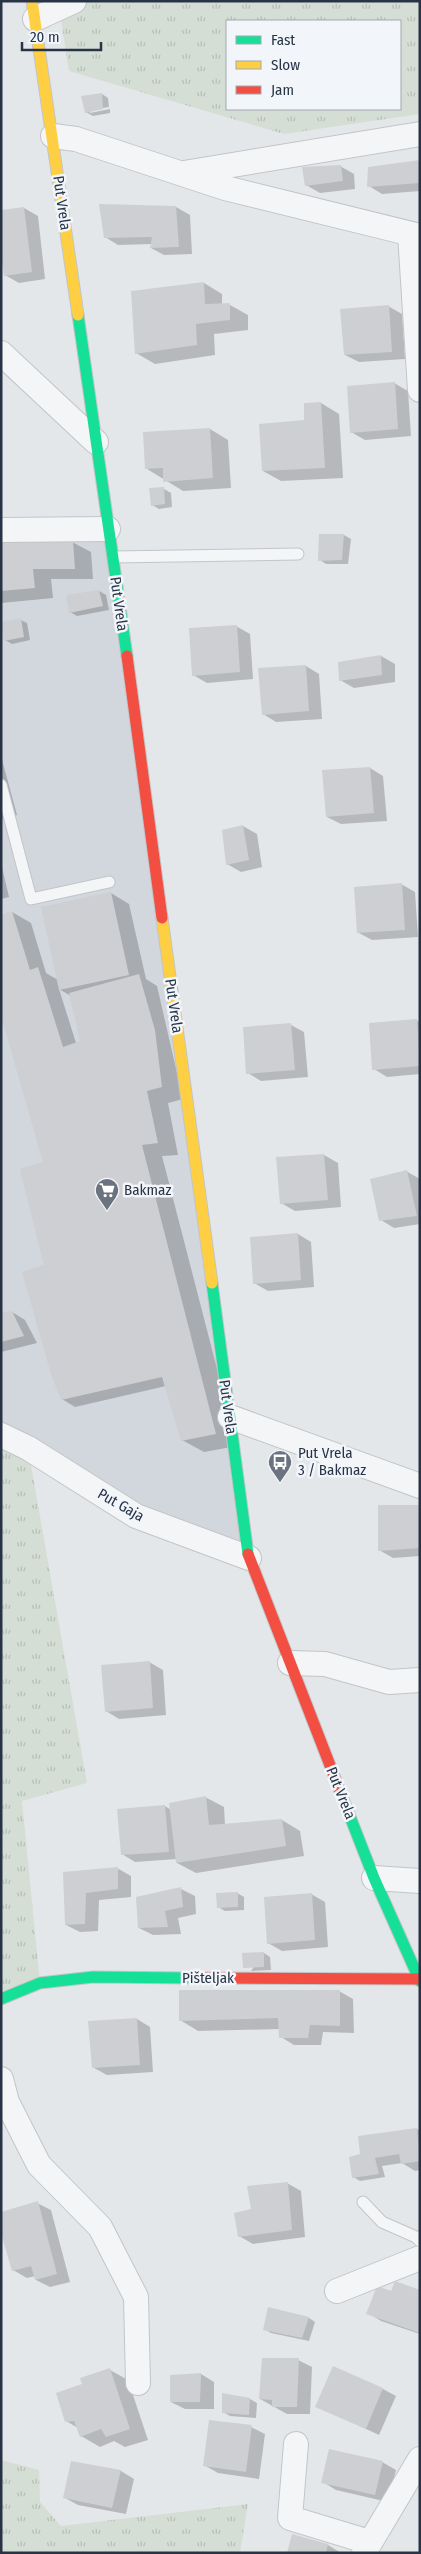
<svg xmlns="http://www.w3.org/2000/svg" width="421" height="2554" font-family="'Fira Sans Condensed',sans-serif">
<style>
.built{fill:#d2d6dd}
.grass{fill:url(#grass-tufts);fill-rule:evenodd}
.shadow{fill:#0003;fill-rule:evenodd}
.building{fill:#cdcfd2}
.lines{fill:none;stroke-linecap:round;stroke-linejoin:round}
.lane-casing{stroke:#c2c5c8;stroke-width:13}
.street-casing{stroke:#c2c5c8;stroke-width:26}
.fast-casing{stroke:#c2c5c8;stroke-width:13}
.slow-casing{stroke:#c2c5c8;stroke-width:13}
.jam-casing{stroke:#c2c5c8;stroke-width:13}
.lane{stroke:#f4f5f6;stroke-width:11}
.street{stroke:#f4f5f6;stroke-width:24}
.fast{stroke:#16e098;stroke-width:11}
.slow{stroke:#ffcf43;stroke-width:11}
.jam{stroke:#f24e42;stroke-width:11}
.labels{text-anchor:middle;stroke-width:5;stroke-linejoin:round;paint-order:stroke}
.street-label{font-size:15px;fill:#283446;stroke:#f2f5f9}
.poi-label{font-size:15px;fill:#283446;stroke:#f2f5f9;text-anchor:start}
</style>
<defs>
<pattern id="grass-tufts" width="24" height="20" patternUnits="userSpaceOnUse" patternTransform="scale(1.25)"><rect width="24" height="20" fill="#d5ded4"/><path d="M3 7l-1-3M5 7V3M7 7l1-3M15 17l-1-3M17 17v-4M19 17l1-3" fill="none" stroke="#b7bfb7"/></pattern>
</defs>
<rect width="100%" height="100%" fill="#e4e7ea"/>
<!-- built -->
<path class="built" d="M108,529L249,1558L136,1516L1,1435V530Z"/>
<!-- grass -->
<path class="grass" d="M58,1H420V114L284,134L69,71ZM227,21H400V109H227Z
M1,1435L28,1448L87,1783L22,1801L40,1983L1,1999Z
M1,2460L39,2470L40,2502L61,2526L248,2504L240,2553H1Z"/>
<!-- shadow -->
<path class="shadow" d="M102,94L108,98L109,107L90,110V113L110,109V113L93,116L86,112Z
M420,161V191L382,194L369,186Z
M340,166L354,174L355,189L320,193L306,185Z
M101,206L176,207L190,215L192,254L164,255L151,248L152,244L118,245L105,237Z
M24,208L38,216L45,279L19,283L5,275L1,211Z
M204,283L222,294V305H230L248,315V330L214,334L215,355L155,364L136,353Z
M388,306L402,314L405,359L359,362L345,355Z
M394,383L408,391L411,436L365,440L351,432Z
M321,403L339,414L343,478L281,481L263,471L305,421V405Z
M210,429L228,440L231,488L183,491L147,469Z
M151,489H164L171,493L172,507L159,509L152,505Z
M344,535L351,539L348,564H326L320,560Z
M72,542L91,552L93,579H51L53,598L1,603V543Z
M99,591L106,595L109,610L77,616L70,612Z
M21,620L27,623L30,640L12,644L5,640Z
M236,626L250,634L253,679L207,683L193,675Z
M381,656L395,664V682L354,688L340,680L339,663Z
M306,666L319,674L322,719L276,722L263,714Z
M1,756L17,815L1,819Z
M370,768L383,776L387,821L341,824L327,817Z
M243,826L257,834L262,867L241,872L227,864L223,831Z
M1,863L9,897L1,899Z
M401,884L415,892L418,937L372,940L359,933Z
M111,893L129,904L146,979L157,986L183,1099L168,1103L178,1155L162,1156L237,1446L204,1452L182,1440L166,1386L75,1407L62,1399L48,1266L45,1165L12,912L31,923L46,973L58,980ZM59,989L71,996L81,1042L76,1043Z
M416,1020L420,1022V1074L387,1077L374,1069Z
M291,1025L304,1032L308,1077L261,1081L248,1073Z
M324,1155L338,1163L341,1207L295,1211L281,1203L278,1159Z
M406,1171L420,1179V1224L394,1228L381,1220Z
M298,1234L311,1242L314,1287L268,1291L254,1283Z
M12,1312L25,1320L37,1343L1,1352V1314Z
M420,1506V1556L393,1558L379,1550Z
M149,1662L163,1670L166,1715L119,1719L106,1711Z
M205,1797L224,1807L225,1825L282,1820L300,1831L304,1856L196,1873L177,1863V1859L135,1862L122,1854L165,1806L171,1810Z
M117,1868L131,1876V1897L99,1900L98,1931L80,1932L66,1925L64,1873Z
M181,1889L195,1896L196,1914L178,1918L181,1934L153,1935L139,1928L137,1898Z
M237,1893L244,1897V1910L225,1911L218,1907Z
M311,1894L325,1902L328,1947L282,1951L268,1943Z
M264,1953L270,1957L271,1970L251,1971Z
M339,1991L353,1999L354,2033L323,2032L321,2045H294L281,2037L280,2029L198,2031L180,2020Z
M137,2019L150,2027L153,2072L107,2075L94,2068Z
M417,2129L420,2131V2170L415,2171L402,2163L382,2166L385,2177L360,2181L353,2177L362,2155L359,2137Z
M287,2183L301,2191L305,2237L253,2244L239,2236L253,2210Z
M37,2203L51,2210L70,2282L50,2287L36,2280L35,2276L27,2278L13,2270Z
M391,2292H420V2334L381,2321L368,2313Z
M269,2309L309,2318L315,2322L309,2341L271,2333L264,2329Z
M298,2360L312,2367L310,2414H287L260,2399Z
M110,2370L128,2380L148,2440L125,2447L114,2441L100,2447L81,2436L78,2428L66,2421L84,2385Z
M201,2374L214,2382V2409H185L171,2402Z
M383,2389L396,2396L379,2435L317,2406Z
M223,2394L250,2399L257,2403L256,2418L230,2416L223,2412Z
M251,2427L265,2434L259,2479L218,2473L204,2465Z
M72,2462L121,2471L134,2479L126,2514L78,2505L65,2498Z
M382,2462L396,2470L388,2502L336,2490L323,2482Z
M293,2536L328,2545L341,2553H288Z"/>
<!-- building -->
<path class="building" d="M102,93L103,109L85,113L81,96Z
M420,160V183L367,187L368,167Z
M341,165L343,181L305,186L302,167Z
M99,204L176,206L179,247L150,248L152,237L104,238Z
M24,207L32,272L4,276L1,254V210Z
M204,282L205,304L230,303V320L196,324L197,345L135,354L131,291Z
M389,305L392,352L344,355L340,309Z
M395,382L398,429L350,433L347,386Z
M321,402L325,468L262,471L259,424L304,420V403Z
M210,428L213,478L163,482V468L145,469L143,432Z
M164,487L165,504L151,506L149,488Z
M319,534H344L342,560L318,561Z
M73,540L75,569H33L35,588L1,591V542Z
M99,590L103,606L69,613L66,595Z
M21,618L24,637L4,641L1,622Z
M237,625L240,672L192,676L189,628Z
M381,655L382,675L339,681L338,662Z
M306,665L309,711L262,715L258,668Z
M370,767L374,813L326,817L322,770Z
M243,825L249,860L226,865L222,830Z
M402,883L405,930L357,933L354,887Z
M111,892L129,975L59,990L41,907Z
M12,911L30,970L38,967L63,1047L80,1041L69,993L139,974L155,1030L162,1087L147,1091L158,1143L142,1145L216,1434L181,1441L162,1377L61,1400L51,1374L22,1272L44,1265L20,1169L43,1162L1,1016V915Z
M417,1019L420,1066L372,1070L369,1023Z
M291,1023L295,1070L246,1074L243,1027Z
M324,1154L328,1200L280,1204L276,1157Z
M407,1170L417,1216L379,1221L370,1179Z
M298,1233L301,1280L253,1284L250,1237Z
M12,1311L24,1336L1,1342V1313Z
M378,1505H420V1548L378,1551Z
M150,1661L153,1708L105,1712L101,1665Z
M206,1796L209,1825L282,1819L286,1846L176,1863L169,1803Z
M165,1805L169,1852L121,1855L117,1809Z
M118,1867V1889L86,1893L85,1924L65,1925L63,1872Z
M181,1887L183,1907L165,1911L168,1927L138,1928L136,1897Z
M238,1892V1907L217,1908L216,1893Z
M312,1893L315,1940L267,1944L264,1897Z
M264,1952V1967L243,1968L242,1953Z
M179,1990H340V2026L310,2025L308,2038H279L278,2018L179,2021Z
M137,2018L140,2065L92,2068L88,2021Z
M417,2128L420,2161L401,2164L399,2154L375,2158L379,2174L352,2178L349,2157L360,2154L358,2136Z
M288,2182L292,2230L238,2237L234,2213L251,2209L247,2186Z
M38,2201L57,2274L35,2280L31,2266L12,2271L1,2233V2212Z
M395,2281L420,2290V2333L366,2314L377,2286L391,2291Z
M268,2307L309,2317L302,2338L263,2330Z
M262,2358H299L297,2407H272V2400L259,2399Z
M333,2366L383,2388L366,2429L315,2407Z
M110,2368L130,2429L106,2437L101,2429L80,2437L74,2421L65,2422L56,2393L82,2384L80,2378Z
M201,2373L200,2402H170V2375Z
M222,2393L250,2398L249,2415L222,2413Z
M209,2420L252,2425L246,2472L203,2466Z
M329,2449L383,2461L375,2495L321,2483Z
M71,2461L121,2470L112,2508L63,2498Z
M292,2534L328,2544L326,2553H287Z"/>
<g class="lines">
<!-- lane casing -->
<g class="lane-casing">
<path id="lane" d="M113,557L298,554
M1,785L31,899L109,882
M363,2202L382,2222L416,2237L420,2241"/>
</g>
<!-- street casing -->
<g class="street-casing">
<path id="street" d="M35,19L74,1
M53,136L76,139L225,188L420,236
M184,173L420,134
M410,234L420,390
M1,353L96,442
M1,530L108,529
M230,1417L420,1486
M1,1435L28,1448L136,1516L249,1558
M290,1663L325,1664L389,1682L420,1680
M374,1878L420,1881
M1,2079L7,2102L39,2165L100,2227L136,2297L138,2383
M337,2291L420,2258
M296,2444L290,2518L369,2542
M364,2553L420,2459"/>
</g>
<!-- fast casing -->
<g class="fast-casing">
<path id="fast" d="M78,315L127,656
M212,1283L248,1554
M340,1791L374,1878L420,1981
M1,1999L40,1983L93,1977L192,1978"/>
</g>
<!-- slow casing -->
<g class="slow-casing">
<path id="slow" d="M32,1L78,315
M162,918L212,1283"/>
</g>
<!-- jam casing -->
<g class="jam-casing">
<path id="jam" d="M127,656L162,918
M248,1554L340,1791
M192,1978L419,1979"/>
</g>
<!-- lane -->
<use href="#lane" class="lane"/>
<!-- street -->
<use href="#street" class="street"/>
<!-- fast -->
<use href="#fast" class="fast"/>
<!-- slow -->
<use href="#slow" class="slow"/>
<!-- jam -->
<use href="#jam" class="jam"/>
</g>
<!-- icons -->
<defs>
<g id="supermarket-pin" transform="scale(1.25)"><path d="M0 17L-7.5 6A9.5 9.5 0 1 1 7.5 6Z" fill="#6a737f" stroke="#f2f5f9"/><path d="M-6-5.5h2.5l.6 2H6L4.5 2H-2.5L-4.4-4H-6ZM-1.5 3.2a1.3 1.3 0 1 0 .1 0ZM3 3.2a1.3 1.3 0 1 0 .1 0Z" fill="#fff"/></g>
<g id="bus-pin" transform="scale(1.25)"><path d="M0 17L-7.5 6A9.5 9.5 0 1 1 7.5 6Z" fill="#6a737f" stroke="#f2f5f9"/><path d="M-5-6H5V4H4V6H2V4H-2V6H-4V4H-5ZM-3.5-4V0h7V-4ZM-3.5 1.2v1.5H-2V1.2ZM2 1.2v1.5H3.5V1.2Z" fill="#fff"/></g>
</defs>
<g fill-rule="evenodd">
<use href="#supermarket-pin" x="107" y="1190"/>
<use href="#bus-pin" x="280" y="1462"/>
</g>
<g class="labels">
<!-- street labels -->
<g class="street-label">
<text transform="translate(62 203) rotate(82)" y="5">Put Vrela</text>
<text transform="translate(119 604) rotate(82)" y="5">Put Vrela</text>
<text transform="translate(174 1006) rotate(82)" y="5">Put Vrela</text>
<text transform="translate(228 1407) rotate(82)" y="5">Put Vrela</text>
<text transform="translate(121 1505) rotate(30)" y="5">Put Gaja</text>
<text transform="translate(341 1793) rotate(68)" y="5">Put Vrela</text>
<text x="208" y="1983">Pišteljak</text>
</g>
<!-- poi labels -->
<g class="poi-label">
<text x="124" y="1195">Bakmaz</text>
<text x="298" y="1458">Put Vrela<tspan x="298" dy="17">3 / Bakmaz</tspan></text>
</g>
</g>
<!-- border -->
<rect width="421" height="2554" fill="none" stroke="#283446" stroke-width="5"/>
<!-- legend -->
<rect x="226" y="20" width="175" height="90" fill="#f2f5f9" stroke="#a1a8b1"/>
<rect x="236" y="36" width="25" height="8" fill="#16e098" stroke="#a1a8b1"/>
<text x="271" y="45" font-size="15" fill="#283446">Fast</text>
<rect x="236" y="61" width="25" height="8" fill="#ffcf43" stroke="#a1a8b1"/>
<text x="271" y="70" font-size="15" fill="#283446">Slow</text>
<rect x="236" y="86" width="25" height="8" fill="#f24e42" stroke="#a1a8b1"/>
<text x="271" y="95" font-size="15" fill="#283446">Jam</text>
<!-- scale -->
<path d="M22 42v8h79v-8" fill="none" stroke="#283446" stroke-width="2.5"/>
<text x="30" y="42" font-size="15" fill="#283446" stroke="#f2f5f9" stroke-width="4" paint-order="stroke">20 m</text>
</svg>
